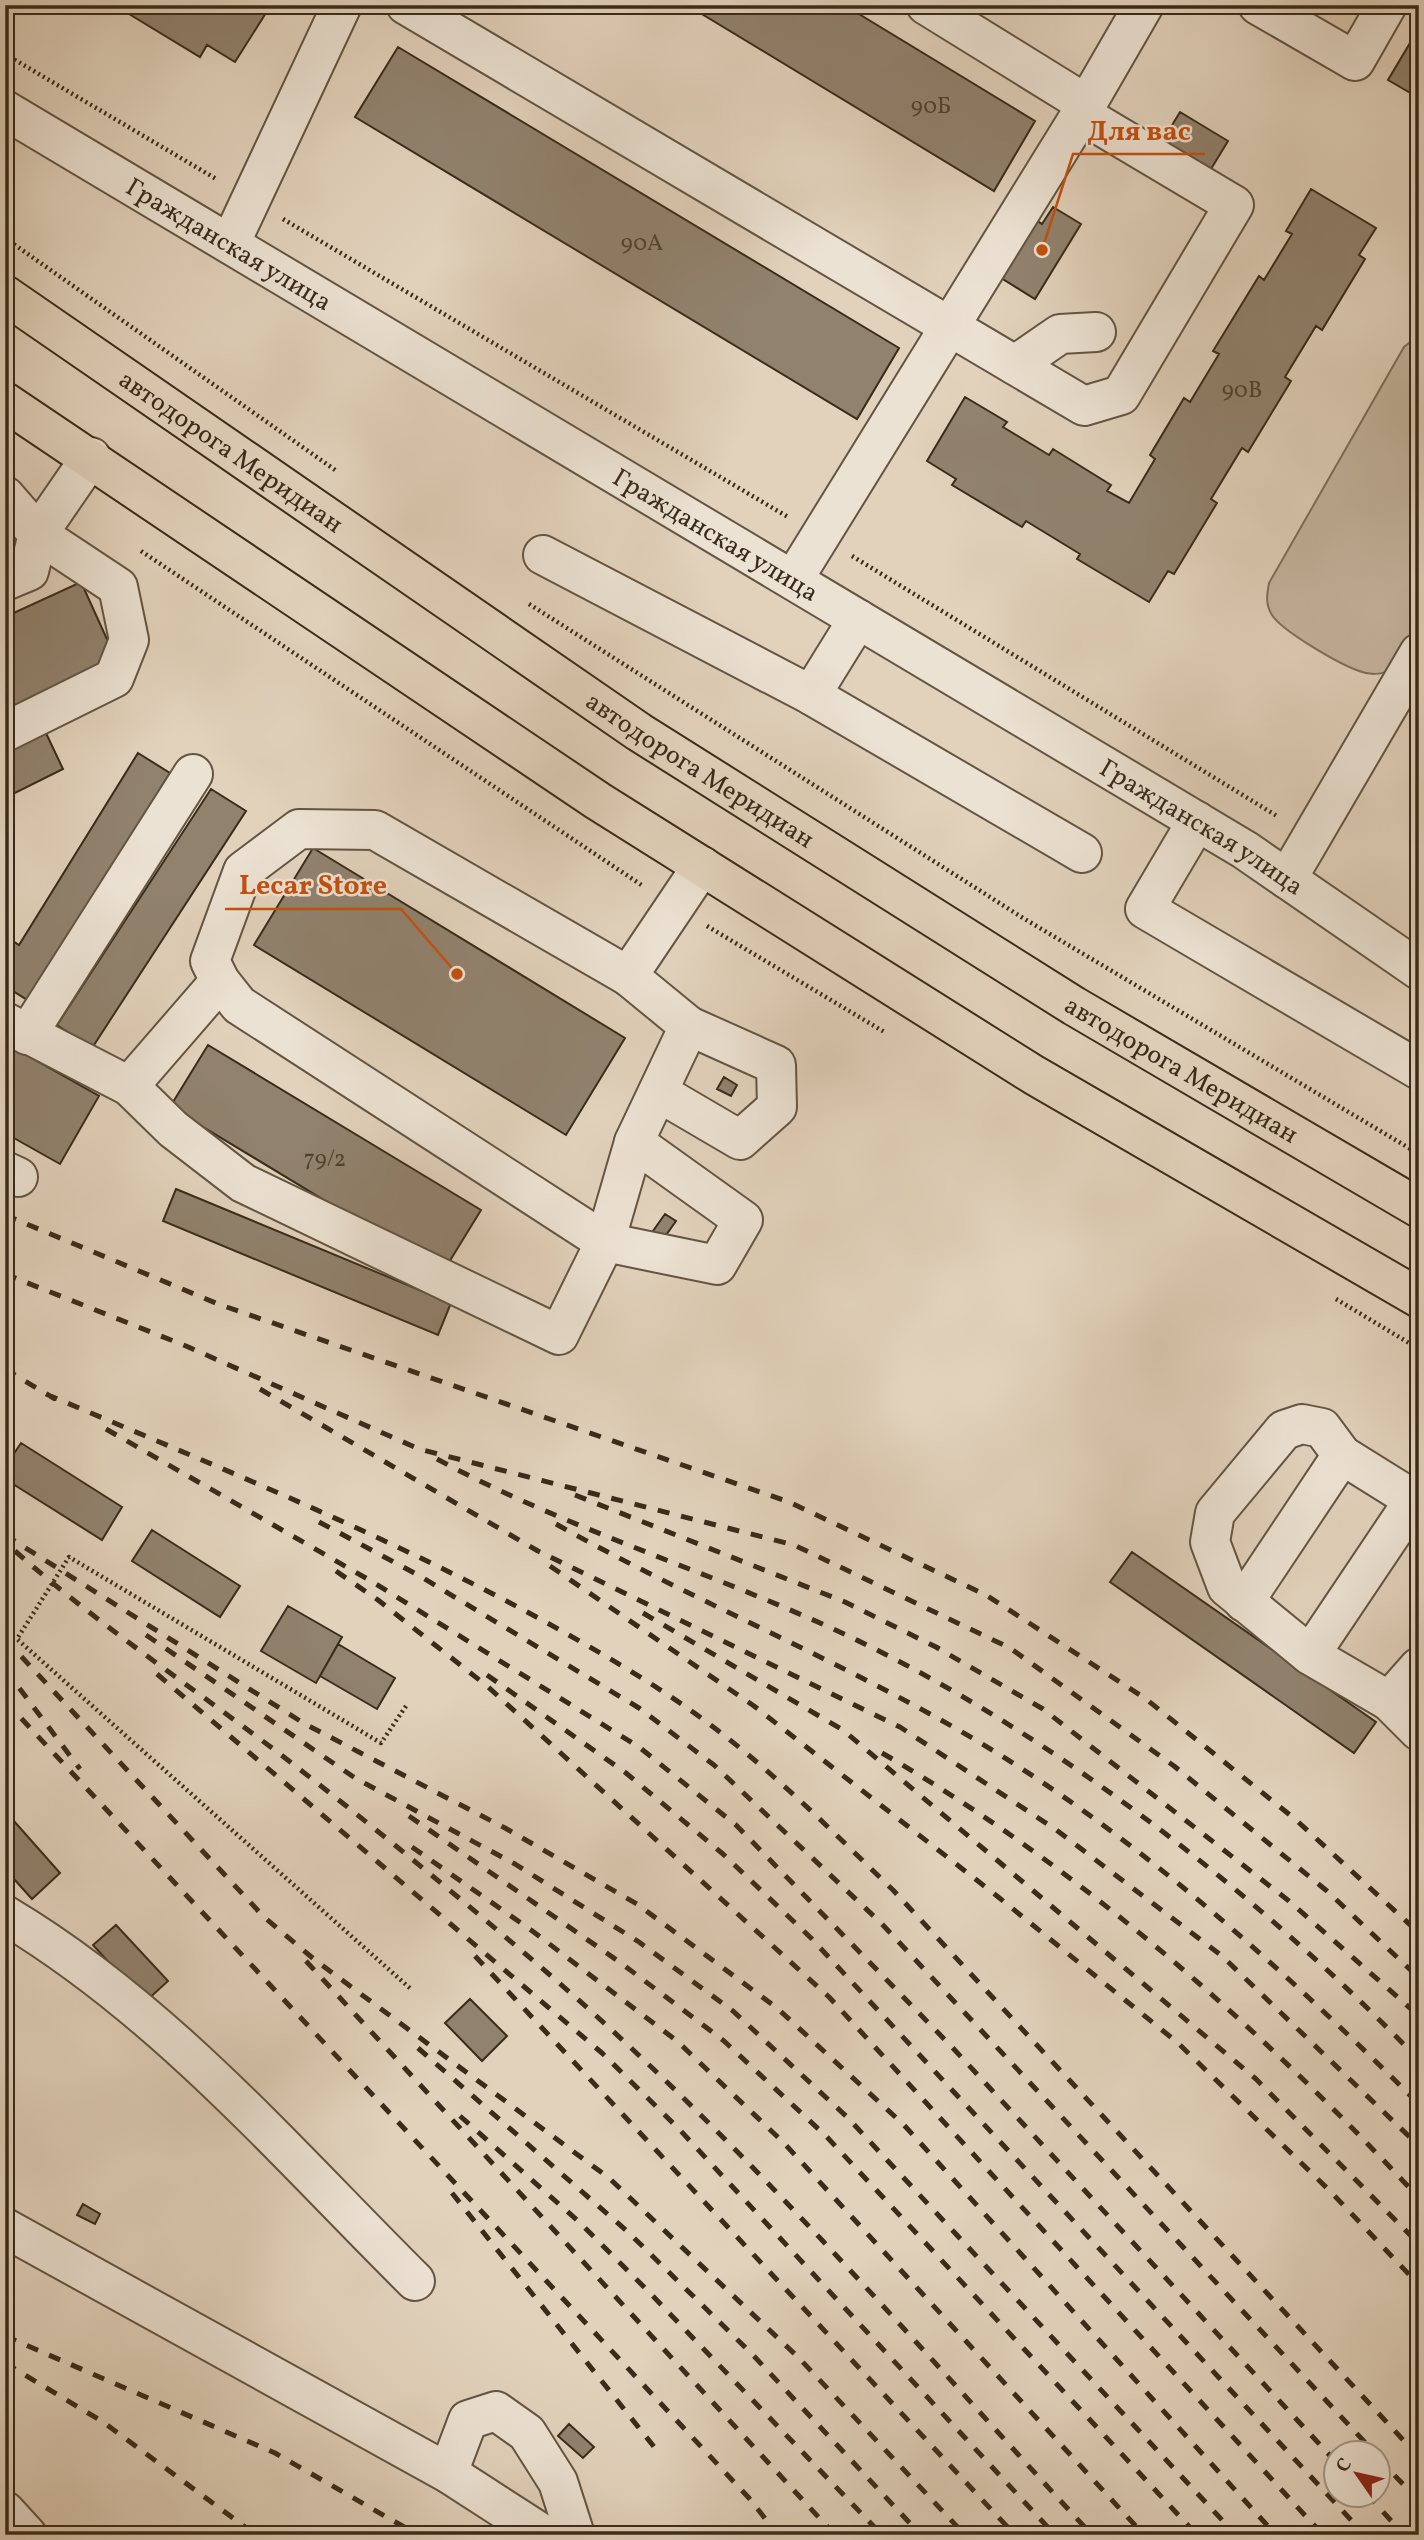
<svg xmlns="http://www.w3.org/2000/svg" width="1424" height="2540" font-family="Vollkorn,serif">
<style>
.green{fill:#c5b6a0;stroke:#7f705d;stroke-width:2}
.building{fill:#91826e;stroke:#392b1a;stroke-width:2}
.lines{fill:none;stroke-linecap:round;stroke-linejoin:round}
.minor-casing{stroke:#635542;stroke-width:42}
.major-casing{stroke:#392b1a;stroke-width:42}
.path{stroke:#392b1a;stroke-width:4.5;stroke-dasharray:2 3.5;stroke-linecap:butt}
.minor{stroke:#ece2d3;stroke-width:38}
.major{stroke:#e2d2bc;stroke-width:38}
.rail{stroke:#392b1a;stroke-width:5;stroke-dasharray:12 12;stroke-linecap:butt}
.labels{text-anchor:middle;stroke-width:5;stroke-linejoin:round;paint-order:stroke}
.number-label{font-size:23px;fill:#4f412f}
.street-label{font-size:26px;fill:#392b1a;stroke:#ece2d3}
.leader{fill:none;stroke:#c5500f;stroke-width:2.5}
.callout-dot{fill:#c5500f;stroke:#ece2d3;stroke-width:2.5}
.callout-label{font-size:28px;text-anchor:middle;font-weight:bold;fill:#c5500f;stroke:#ece2d3;stroke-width:5;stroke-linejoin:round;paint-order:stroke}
</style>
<rect width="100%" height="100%" fill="#e2d2bc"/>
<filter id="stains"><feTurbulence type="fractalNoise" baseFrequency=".00286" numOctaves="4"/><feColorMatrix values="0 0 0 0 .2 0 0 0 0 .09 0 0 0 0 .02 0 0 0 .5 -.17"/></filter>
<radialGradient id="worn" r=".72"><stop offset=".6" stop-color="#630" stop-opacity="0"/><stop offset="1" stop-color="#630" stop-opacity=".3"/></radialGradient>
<!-- green -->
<path class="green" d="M1419,335V630C1411,643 1404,662 1390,670C1381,675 1369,675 1359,671C1339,664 1282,631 1272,615C1265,604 1267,594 1269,583L1404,347Z"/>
<!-- building -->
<path class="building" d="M135,5H271L235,62L207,45L200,57L129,14Z
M687,5H844L1035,121L994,191Z
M1419,28V98L1388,80Z
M398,47L899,348L857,419L355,117Z
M1180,112L1228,141L1208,174L1160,145Z
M1311,189L1376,228L1359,255L1365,259L1322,330L1316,326L1285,377L1291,381L1248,452L1242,448L1211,499L1217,503L1174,574L1168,571L1149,602L1077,559L1080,554L1026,521L1022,527L952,485L956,479L927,461L965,397L1007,422L1003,427L1049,455L1053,449L1111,485L1107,491L1129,503L1155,459L1150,455L1184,398L1190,402L1219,354L1213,351L1259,276L1264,280L1292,234L1286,231Z
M1053,207L1081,224L1035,299L1001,278L1036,220L1042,224Z
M5,530L19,560L5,566Z
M81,582L116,659L5,710V617Z
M45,731L63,769L5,798V751Z
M138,753L170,773L29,1001L5,986V936L19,945Z
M211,789L246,811L92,1048L57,1025Z
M313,848L625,1038L566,1135L254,945Z
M5,1043L99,1096L60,1164L5,1133Z
M208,1045L481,1210L443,1272L170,1107Z
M724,1077L737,1085L731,1096L717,1089Z
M176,1189L451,1303L438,1335L163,1221Z
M665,1214L676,1221L664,1238L653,1231Z
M21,1443L122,1507L102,1540L5,1479V1467Z
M152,1530L240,1586L220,1617L132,1561Z
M1132,1552L1376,1722L1354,1753L1110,1582Z
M288,1606L342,1637L316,1683L261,1651Z
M338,1644L395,1678L377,1709L320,1676Z
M13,1820L60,1873L32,1899L5,1869V1827Z
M116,1925L168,1981L145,2002L93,1945Z
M470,1999L507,2036L482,2061L445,2023Z
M83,2204L100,2214L95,2224L77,2215Z
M569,2424L594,2447L583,2458L558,2436Z"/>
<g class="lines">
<!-- minor casing -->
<g class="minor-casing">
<g id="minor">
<path d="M406,5L1084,406L1121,395L1234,205L1081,114"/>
<path d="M926,5L1086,104"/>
<path d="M1258,5L1355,61L1387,5"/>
<path id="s1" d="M5,110L1245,850L1419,970"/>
<path d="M230,244L342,5"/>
<path d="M1015,365L1060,334L1096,332"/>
<path d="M5,496L38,534L118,587L129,640L114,678L5,732"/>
<path d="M543,555L811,695L1082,853"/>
<path d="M793,580L1081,114L1144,5"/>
<path d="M5,581L29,571L38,534L91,457"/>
<path d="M811,695L858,619"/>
<path d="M1197,821L1145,909L1419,1070"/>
<path d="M1287,879L1419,653"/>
<path d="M628,976L375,830L299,829L243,871L210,961L220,981L239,1005L605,1242L717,1265L743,1220L634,1142"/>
<path d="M5,1022L129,1086L173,1129L243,1183L559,1335L605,1242L634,1142L689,1026L628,976L702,866"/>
<path d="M27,1035L193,774"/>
<path d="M129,1086L220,981"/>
<path d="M658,1092L740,1140L777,1107L776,1065L689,1026"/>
<path d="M5,1171L18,1177"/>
<path d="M1419,1503L1414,1500L1310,1655L1389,1701L1419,1667"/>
<path d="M1244,1602L1342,1455"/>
<path d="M1310,1655L1227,1587L1210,1542L1215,1513L1284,1430L1302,1424L1322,1428L1342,1455L1414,1500"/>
<path d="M1389,1701L1419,1731"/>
<path d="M5,1915C163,2009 286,2153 415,2281"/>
<path d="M5,2228L448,2473L544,2535"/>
<path d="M448,2473L468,2420L496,2411L527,2433L558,2482L575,2535"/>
<path d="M5,2511L27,2535"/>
</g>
</g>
<!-- major casing -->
<g class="major-casing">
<g id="major">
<path id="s2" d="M5,295L639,732L1074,1006L1419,1208"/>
<path d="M5,402L598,801L1034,1075L1419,1298"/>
</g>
</g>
<!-- path -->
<path class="path" d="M5,54L218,180
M283,219L788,517
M5,238L338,472
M141,551L643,886
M852,556L1277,816
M529,604L1023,918L1419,1154
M707,926L886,1033
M1336,1299L1419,1349
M406,1706L381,1743L69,1557L17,1639L412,1990"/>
<!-- minor -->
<use href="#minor" class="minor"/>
<!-- major -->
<use href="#major" class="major"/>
<!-- rail -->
<path class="rail" d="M5,1215L218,1304L789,1502L986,1595L1146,1699L1295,1819L1419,1933
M5,1274L186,1346L419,1449L794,1545L1010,1648L1174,1766L1327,1891L1419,1978
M5,1369L55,1399
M260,1389L538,1551L900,1727L1055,1829L1222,1956L1419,2146
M46,1394C213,1465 382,1533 542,1620C605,1655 668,1691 725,1736C785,1783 838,1837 893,1890L1419,2457
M106,1429L371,1581L639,1747L736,1825L951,2046L1336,2462
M437,1459C576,1534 730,1577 871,1647C1068,1745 1267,1902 1419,2060
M575,1495L845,1602L936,1647L1043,1709L1289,1901L1419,2016
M319,1522L418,1575L639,1708L714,1765L882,1924L1374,2452
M556,1524C695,1602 843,1661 979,1742C1142,1840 1284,1970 1419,2104
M5,1535L305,1724L505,1828L637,1904L777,2008L904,2125L1276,2535
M15,1551C101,1627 198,1691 289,1761C378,1830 465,1902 550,1975C747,2145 916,2345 1092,2535
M550,1566L754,1706L997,1896L1178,2043L1330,2191L1419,2285
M336,1571L378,1600L487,1686L829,1997L1323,2535
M643,1613L843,1730L1256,2079L1419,2244
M146,1635L355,1778L515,1864L639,1942L733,2011L847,2117L1236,2535
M5,1639L264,1917L315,1960L609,2178L799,2358L965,2535
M5,1669L80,1769
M157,1674L602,2053L679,2129L1055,2535
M487,1675L626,1773L723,1854L811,1938L1365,2535
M5,1701L749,2498L778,2535
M882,1753C1080,1867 1264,2031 1419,2198
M409,1816L621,1963L724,2041L826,2136L1197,2535
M412,1847L531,1930L677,2041L783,2142L1144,2535
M475,1956L1015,2535
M306,1961L835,2535
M418,2048L628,2232L752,2354L921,2535
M460,2116L578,2221L648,2291L882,2535
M452,2193L655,2448
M5,2336L275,2453L418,2535
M5,2363L103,2422L256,2535
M1378,2458L1419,2501
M1367,2494L1404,2535"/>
</g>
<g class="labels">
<!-- number labels -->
<g class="number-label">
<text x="931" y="113">90Б</text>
<text x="642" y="250">90А</text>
<text x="1242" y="397">90В</text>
<text x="325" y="1166">79/2</text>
</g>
<!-- street labels -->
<g class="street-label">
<text dy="9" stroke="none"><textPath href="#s1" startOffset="261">Гражданская улица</textPath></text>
<text dy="9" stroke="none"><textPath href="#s2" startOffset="275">автодорога Меридиан</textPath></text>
<text dy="9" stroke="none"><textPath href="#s1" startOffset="828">Гражданская улица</textPath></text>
<text dy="9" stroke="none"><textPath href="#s2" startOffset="842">автодорога Меридиан</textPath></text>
<text dy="9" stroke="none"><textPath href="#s1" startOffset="1395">Гражданская улица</textPath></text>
<text dy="9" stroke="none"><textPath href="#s2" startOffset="1409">автодорога Меридиан</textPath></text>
</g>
</g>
<!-- callouts -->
<path class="leader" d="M1042 250L1073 154H1205M457 974L401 909H225"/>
<g class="callout-dot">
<circle cx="1042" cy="250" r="7"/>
<circle cx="457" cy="974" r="7"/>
</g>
<g class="callout-label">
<text x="1139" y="140">Для вас</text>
<text x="313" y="894">Lecar Store</text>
</g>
<!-- margin -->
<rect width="1424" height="2540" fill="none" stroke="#e2d2bc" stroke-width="28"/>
<rect x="7" y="7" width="1410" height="2526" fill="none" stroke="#392b1a" stroke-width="3.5"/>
<rect x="14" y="14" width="1396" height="2512" fill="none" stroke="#392b1a" stroke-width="2"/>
<!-- north arrow -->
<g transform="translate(1357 2474) rotate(304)"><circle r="33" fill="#ece2d3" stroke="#a49989" stroke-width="2"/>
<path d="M0-5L12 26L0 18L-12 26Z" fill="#8f2418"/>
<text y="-10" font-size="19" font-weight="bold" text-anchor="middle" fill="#392b1a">С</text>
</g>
<rect width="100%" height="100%" filter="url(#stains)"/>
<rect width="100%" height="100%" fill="url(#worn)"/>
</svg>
